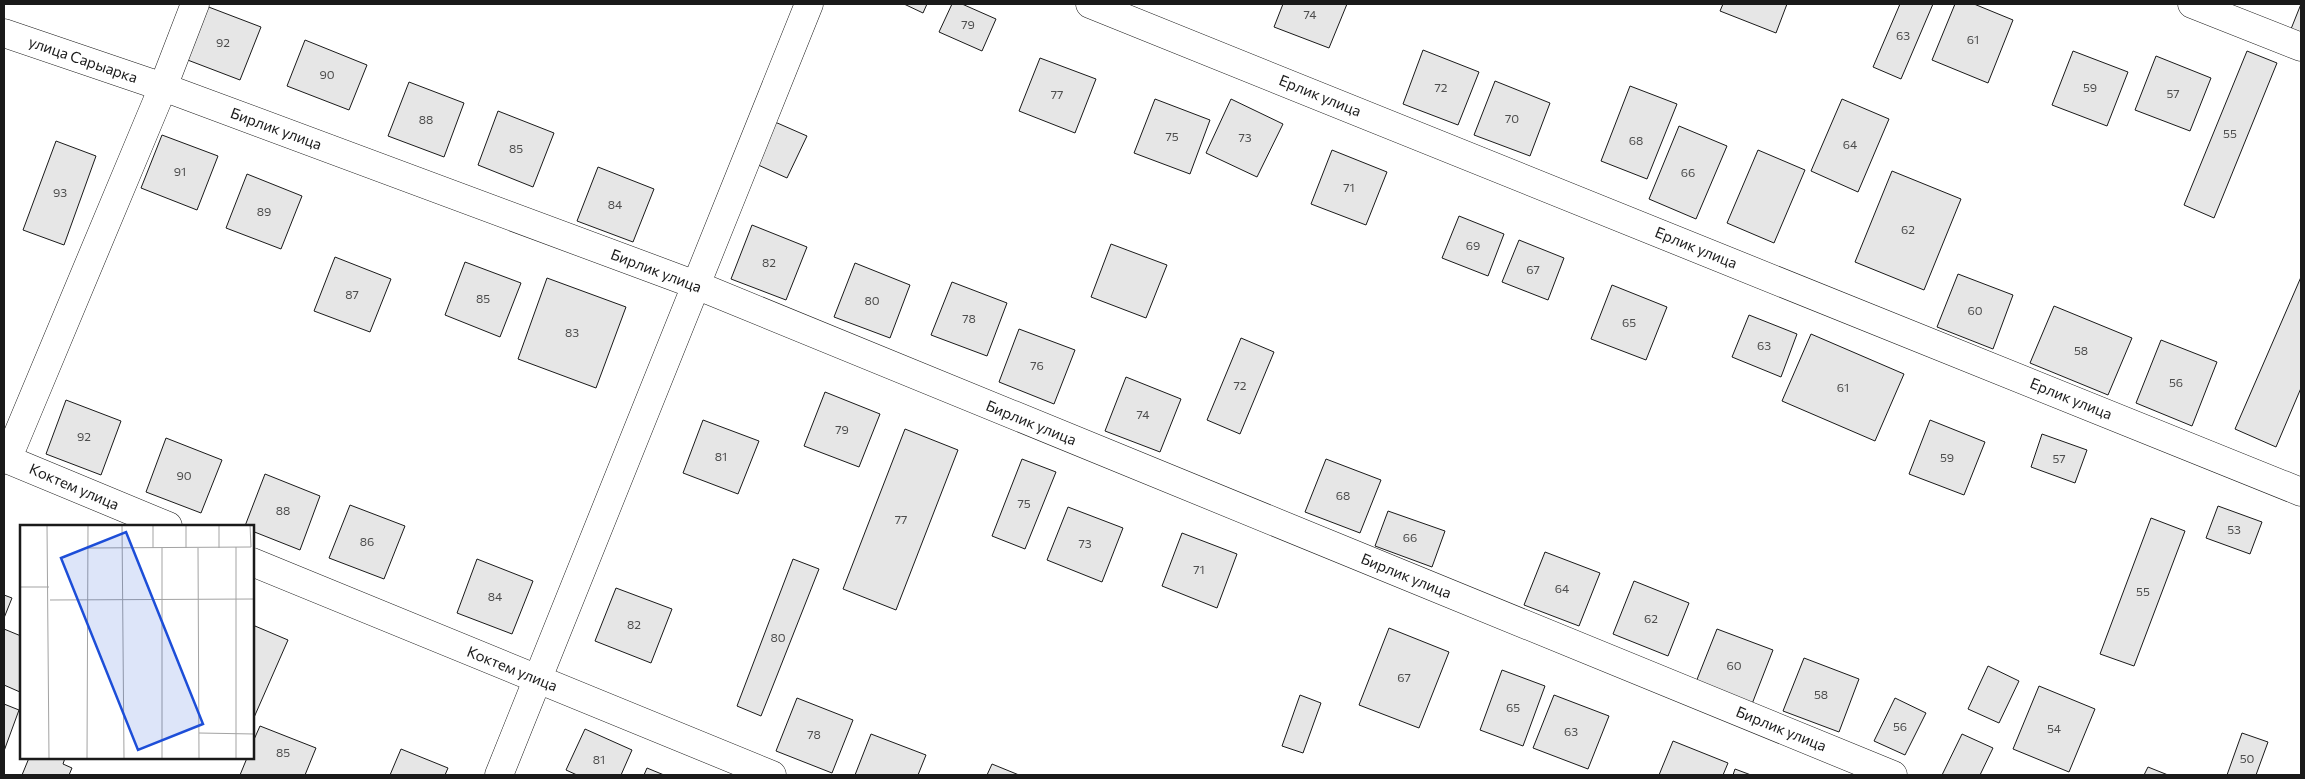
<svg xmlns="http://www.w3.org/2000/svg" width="2305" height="779" font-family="Commissioner,sans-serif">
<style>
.building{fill:#e6e6e6;stroke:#1a1a1a}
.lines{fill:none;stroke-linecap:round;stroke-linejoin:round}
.minor-casing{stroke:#1a1a1a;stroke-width:29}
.minor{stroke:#fff;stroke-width:28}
.labels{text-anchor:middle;stroke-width:4;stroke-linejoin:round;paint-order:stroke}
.number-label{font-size:12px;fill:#4d4d4d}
.street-label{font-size:15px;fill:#1a1a1a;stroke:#fff}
.inset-road{fill:none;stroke:#a3a3a3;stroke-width:1}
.view{fill:#1d4ed8;fill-opacity:0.15;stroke:#1d4ed8;stroke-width:2.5}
.inset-edge{fill:none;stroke:#1a1a1a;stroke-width:2.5}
</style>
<rect width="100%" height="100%" fill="#fff"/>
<!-- building -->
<path class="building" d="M904,4H927L923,13Z
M952,4H962L996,19L982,51L939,32Z
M1283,4H1347L1329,48L1274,27Z
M1723,4H1787L1776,33L1720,11Z
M1900,4H1933L1901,79L1873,67Z
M1955,4H1974L2013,20L1988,83L1932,60Z
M2301,4V33L2291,29Z
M206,6L261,27L240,80L185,59Z
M305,40L367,65L349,110L287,86Z
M1423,50L1479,72L1458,125L1403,104Z
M2073,51L2128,72L2107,126L2052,105Z
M2247,51L2277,63L2214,218L2184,205Z
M2156,56L2211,78L2190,131L2135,110Z
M1040,58L1096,79L1075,133L1019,111Z
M1495,81L1550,103L1530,156L1474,135Z
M409,82L464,103L444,157L388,136Z
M1630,86L1677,104L1647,179L1601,161Z
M1155,99L1210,120L1190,174L1134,153Z
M1231,99L1283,124L1257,177L1206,153Z
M1842,99L1889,119L1858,192L1811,171Z
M498,111L554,133L533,187L478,165Z
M775,122L807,136L787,178L756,164Z
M1679,126L1727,146L1696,219L1649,199Z
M162,135L218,156L197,210L141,188Z
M56,141L96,156L64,245L23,230Z
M1332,150L1387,172L1366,225L1311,204Z
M1758,150L1805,170L1774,243L1727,223Z
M598,167L654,189L633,242L577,221Z
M1892,171L1961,199L1924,290L1855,262Z
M247,174L302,196L281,249L226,228Z
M1459,216L1504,234L1488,276L1442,258Z
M752,225L807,247L786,300L731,279Z
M1519,240L1564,258L1548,300L1502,282Z
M1111,244L1167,265L1146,318L1091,297Z
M335,257L391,279L370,332L314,311Z
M465,262L521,283L500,337L445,315Z
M855,263L910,285L890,338L834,317Z
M1958,274L2013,295L1993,349L1937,327Z
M2301,277V388L2276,447L2235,429Z
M547,278L626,307L596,388L518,359Z
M952,282L1007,303L987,356L931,335Z
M1612,285L1667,307L1646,360L1591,339Z
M2054,306L2132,338L2108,395L2030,363Z
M1749,315L1797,334L1781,377L1732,357Z
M1019,329L1075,350L1054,404L999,382Z
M1811,334L1904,374L1875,441L1782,401Z
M1241,338L1274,352L1240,434L1207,420Z
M2161,340L2217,362L2192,426L2136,403Z
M1126,377L1181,399L1160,452L1105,431Z
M825,392L880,414L859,467L804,446Z
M66,400L121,421L101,475L46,454Z
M703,420L759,441L738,494L683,473Z
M1930,420L1985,442L1964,495L1909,474Z
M905,429L958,450L896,610L843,589Z
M2042,434L2087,450L2075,483L2031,467Z
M166,438L222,460L201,513L146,492Z
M1022,459L1056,472L1025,549L992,536Z
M1326,459L1381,480L1360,533L1305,512Z
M265,474L320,496L300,550L252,531V526H245Z
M350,505L405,526L384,579L329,558Z
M2218,506L2262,522L2250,554L2206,538Z
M1068,507L1123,528L1102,582L1047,560Z
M1388,511L1445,531L1432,567L1375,546Z
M2151,518L2185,531L2134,666L2100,654Z
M1182,533L1237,554L1217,608L1162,586Z
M1545,552L1600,573L1579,626L1524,605Z
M477,559L533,581L512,634L457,613Z
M793,559L819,569L761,716L737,706Z
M1634,581L1689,603L1668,656L1613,634Z
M616,588L672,609L651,663L595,641Z
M4,595L12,598L4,618Z
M255,626L288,640L252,722V631Z
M1389,628L1449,652L1419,728L1359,705Z
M4,629L21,636L20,692L4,685Z
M1717,629L1773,650L1752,704L1696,682Z
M1804,658L1859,679L1839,732L1783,711Z
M1988,666L2019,681L1999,723L1968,709Z
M1502,670L1545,686L1523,746L1480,730Z
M2039,686L2095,709L2069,772L2013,749Z
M1300,695L1321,703L1303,753L1282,746Z
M1554,695L1609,716L1588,769L1533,748Z
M797,698L853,720L832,773L776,751Z
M1895,698L1926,713L1905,755L1874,741Z
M4,704L19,710L4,751Z
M260,726L316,748L305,775H240L247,758H252V744Z
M585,729L632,750L621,775H577L566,770Z
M2242,733L2268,742L2256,775H2227Z
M871,734L926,755L918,775H855Z
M1962,734L1993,748L1980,775H1942Z
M1673,741L1728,763L1723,775H1659Z
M401,749L448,768L445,775H390Z
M29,758H65L63,764L72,768L69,775H22Z
M992,764L1019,775H987Z
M2148,767L2168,775H2144Z
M647,768L664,775H644Z
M1735,769L1751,775H1733Z"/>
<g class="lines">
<!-- minor casing -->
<g class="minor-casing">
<path id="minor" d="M1090,4L2301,492
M2192,4L2301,47
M4,33L163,87L696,285L1893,775
M4,458L168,526
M7,460L163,87L195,4
M252,562L772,775
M499,775L809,4"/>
</g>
<!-- minor -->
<use href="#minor" class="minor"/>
</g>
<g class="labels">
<!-- number labels -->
<g class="number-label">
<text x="1310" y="19">74</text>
<text x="968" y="29">79</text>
<text x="1903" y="40">63</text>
<text x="1973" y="44">61</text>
<text x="223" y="47">92</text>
<text x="327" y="79">90</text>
<text x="1441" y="92">72</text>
<text x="2090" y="92">59</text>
<text x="2173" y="98">57</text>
<text x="1057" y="99">77</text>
<text x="1512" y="123">70</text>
<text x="426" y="124">88</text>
<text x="2230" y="138">55</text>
<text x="1172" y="141">75</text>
<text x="1245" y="142">73</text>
<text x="1636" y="145">68</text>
<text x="1850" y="149">64</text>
<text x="516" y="153">85</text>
<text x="180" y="176">91</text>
<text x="1688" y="177">66</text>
<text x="1349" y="192">71</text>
<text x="60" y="197">93</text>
<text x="615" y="209">84</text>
<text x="264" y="216">89</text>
<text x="1908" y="234">62</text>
<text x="1473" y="250">69</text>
<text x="769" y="267">82</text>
<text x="1533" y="274">67</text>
<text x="352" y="299">87</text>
<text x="483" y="303">85</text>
<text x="872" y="305">80</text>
<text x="1975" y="315">60</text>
<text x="969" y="323">78</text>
<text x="1629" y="327">65</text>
<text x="572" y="337">83</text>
<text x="1764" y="350">63</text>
<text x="2081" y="355">58</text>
<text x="1037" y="370">76</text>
<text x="2176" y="387">56</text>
<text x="1240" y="390">72</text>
<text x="1843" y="392">61</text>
<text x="1143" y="419">74</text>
<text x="842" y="434">79</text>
<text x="84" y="441">92</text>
<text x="721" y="461">81</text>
<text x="1947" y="462">59</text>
<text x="2059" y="463">57</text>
<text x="184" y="480">90</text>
<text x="1343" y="500">68</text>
<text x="1024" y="508">75</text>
<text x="283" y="515">88</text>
<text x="901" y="524">77</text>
<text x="2234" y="534">53</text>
<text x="1410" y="542">66</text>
<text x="367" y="546">86</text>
<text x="1085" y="548">73</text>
<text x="1199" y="574">71</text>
<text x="1562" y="593">64</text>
<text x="2143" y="596">55</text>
<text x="495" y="601">84</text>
<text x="1651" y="623">62</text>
<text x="634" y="629">82</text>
<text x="778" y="642">80</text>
<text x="1734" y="670">60</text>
<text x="1404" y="682">67</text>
<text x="1821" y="699">58</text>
<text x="1513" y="712">65</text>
<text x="1900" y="731">56</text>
<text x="2054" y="733">54</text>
<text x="1571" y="736">63</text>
<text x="814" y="739">78</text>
<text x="283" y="757">85</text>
<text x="2247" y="763">50</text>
<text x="599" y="764">81</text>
</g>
<!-- street labels -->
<g class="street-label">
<text transform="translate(83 60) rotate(19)" y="5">улица Сарыарка</text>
<text transform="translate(1320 96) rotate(22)" y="5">Ерлик улица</text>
<text transform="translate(276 129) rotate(20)" y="5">Бирлик улица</text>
<text transform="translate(1696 248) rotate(22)" y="5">Ерлик улица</text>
<text transform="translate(656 271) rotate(21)" y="5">Бирлик улица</text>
<text transform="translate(2071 399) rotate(22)" y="5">Ерлик улица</text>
<text transform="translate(1031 423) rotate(22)" y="5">Бирлик улица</text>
<text transform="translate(74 487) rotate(23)" y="5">Коктем улица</text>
<text transform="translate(1406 576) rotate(22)" y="5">Бирлик улица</text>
<text transform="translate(512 669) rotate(22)" y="5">Коктем улица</text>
<text transform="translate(1781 729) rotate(22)" y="5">Бирлик улица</text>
</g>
</g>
<!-- overview -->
<g transform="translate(20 525)">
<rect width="234" height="234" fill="#fff"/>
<path class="inset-road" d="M27,0L29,234M102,0L104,234M133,0V23M166,0V23M199,0V23M216,22V234M67,23L231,22L230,0M142,23V234M178,23L179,234M0,62H29M30,75L234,74M179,208L234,209M67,234L68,0"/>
<path class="view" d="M106,7L183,199L118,225L41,33Z"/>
<rect width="234" height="234" class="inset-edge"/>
</g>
<!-- border -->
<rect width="2305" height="779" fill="none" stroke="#1a1a1a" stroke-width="10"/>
</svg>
